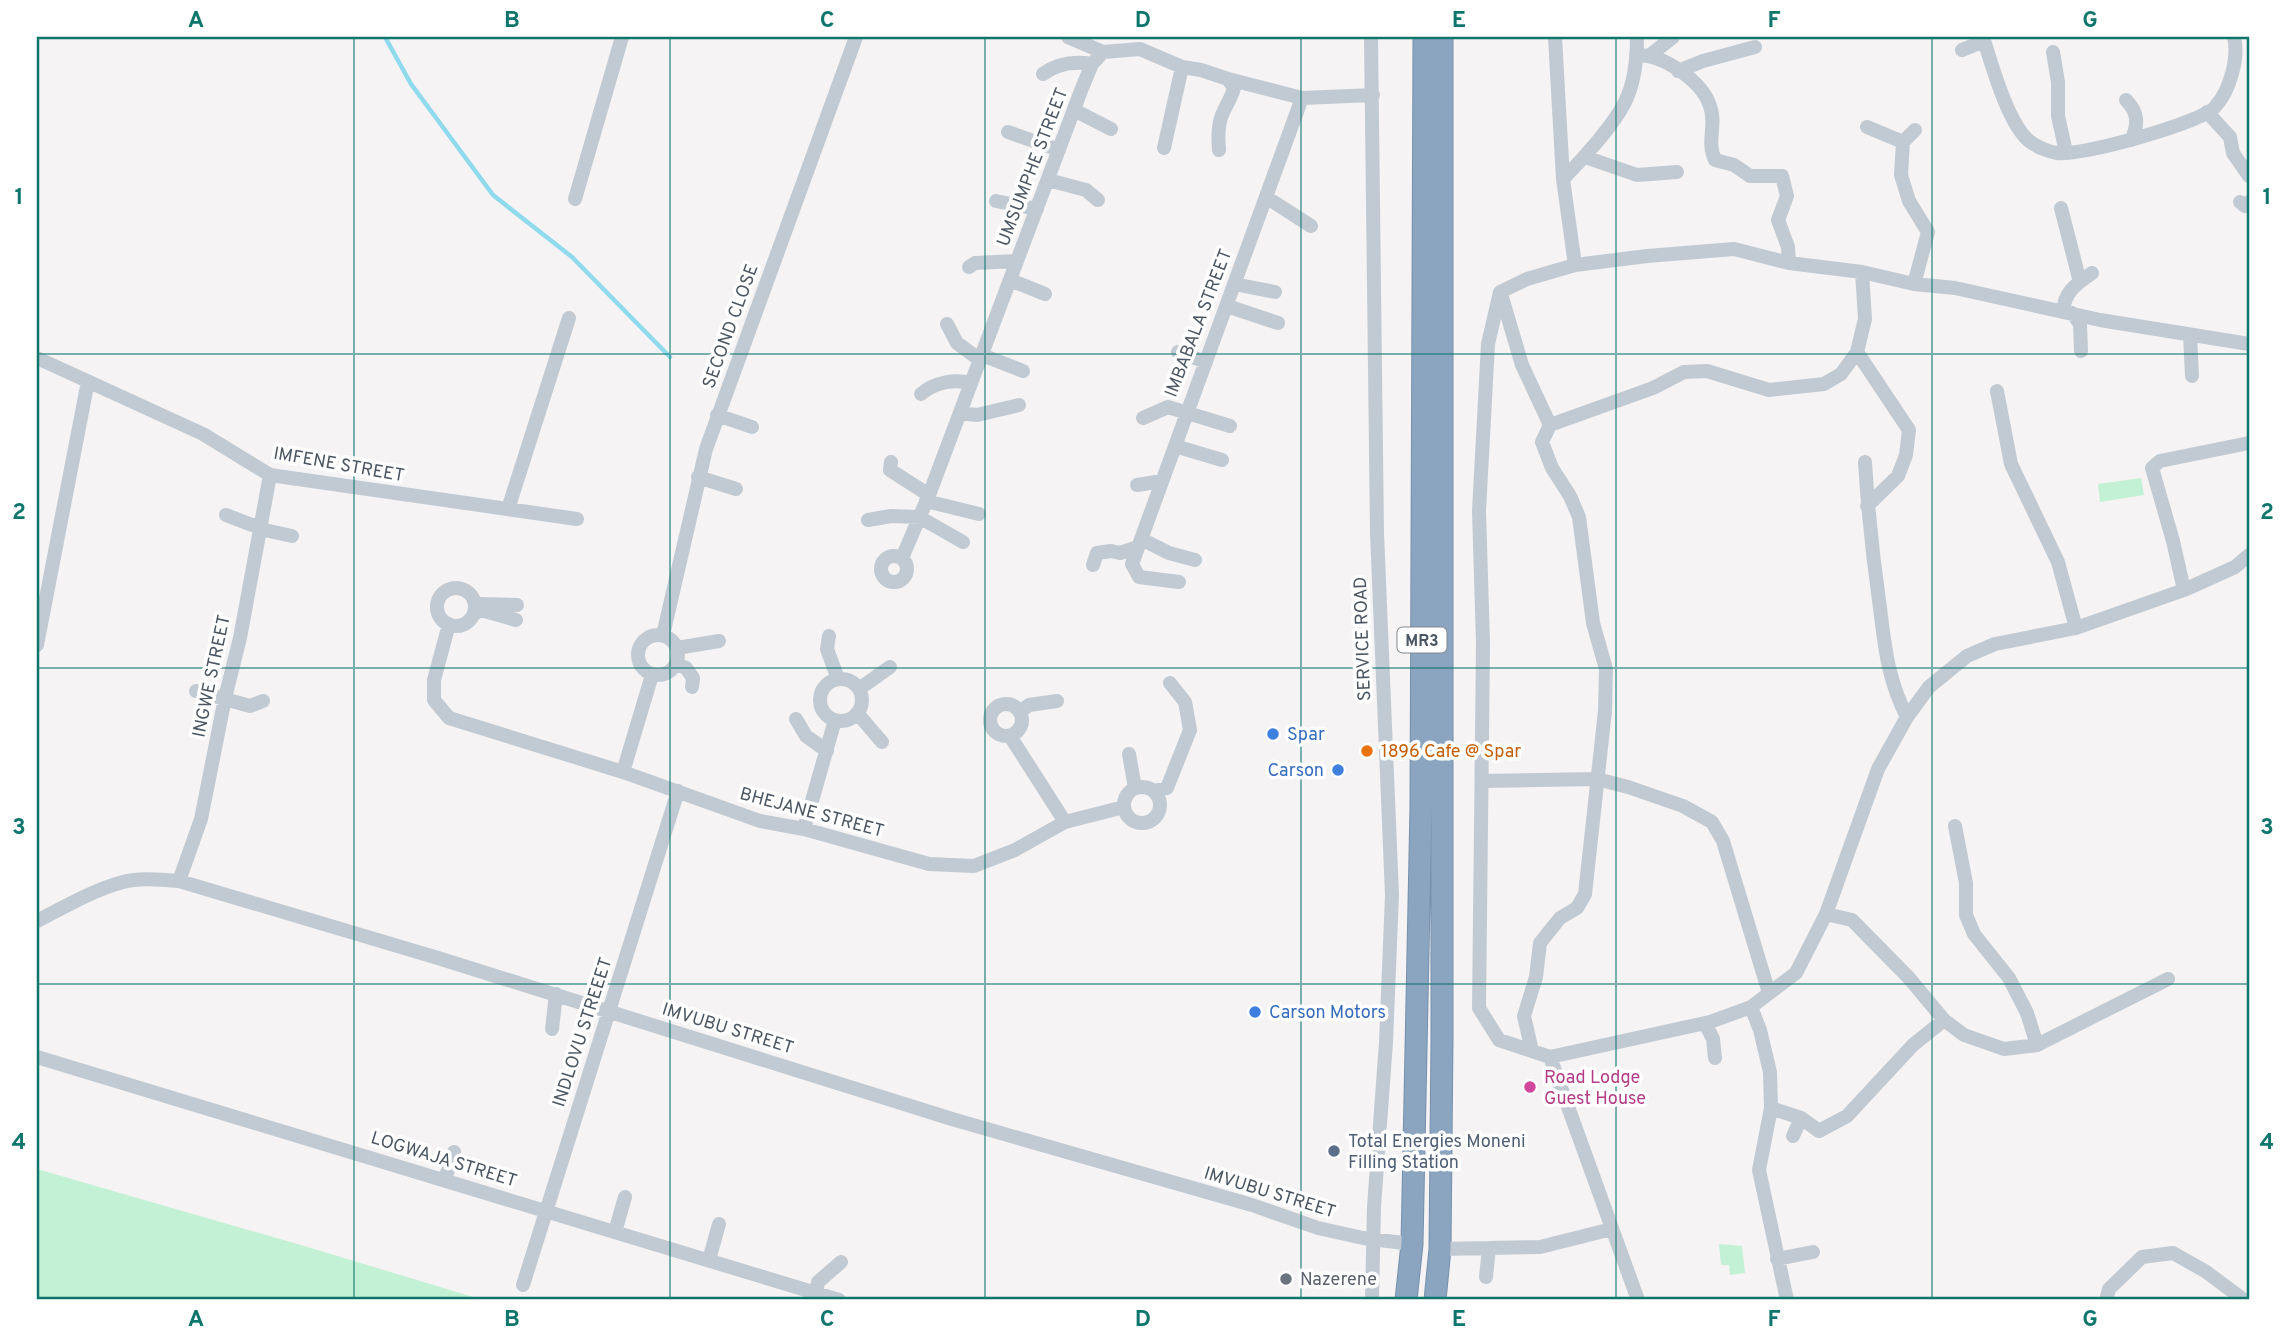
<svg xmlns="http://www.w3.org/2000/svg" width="2286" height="1337" font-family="Overpass,sans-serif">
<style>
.green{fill:#c3f1d5}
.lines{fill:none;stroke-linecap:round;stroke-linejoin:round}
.stream{stroke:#90daee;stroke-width:4.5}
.highway-casing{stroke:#7690ad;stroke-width:23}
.minor{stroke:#c1cad2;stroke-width:14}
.highway{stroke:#8ba5c1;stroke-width:21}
.grid{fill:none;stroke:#0f766e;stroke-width:2;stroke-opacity:0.55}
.shop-dot{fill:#3f7fe0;stroke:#fff;stroke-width:2.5}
.food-dot{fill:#e8710a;stroke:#fff;stroke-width:2.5}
.hotel-dot{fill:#d1479c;stroke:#fff;stroke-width:2.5}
.service-dot{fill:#5c6f8a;stroke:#fff;stroke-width:2.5}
.worship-dot{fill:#6b7280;stroke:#fff;stroke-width:2.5}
.labels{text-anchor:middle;stroke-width:7;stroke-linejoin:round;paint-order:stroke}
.shield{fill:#fff;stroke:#808990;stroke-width:2}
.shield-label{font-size:16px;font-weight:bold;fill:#4a5661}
.street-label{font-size:18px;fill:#4a5661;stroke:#fff}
.shop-label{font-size:18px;fill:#366cbe;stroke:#fff;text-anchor:start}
.food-label{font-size:18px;fill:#c56008;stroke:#fff;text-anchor:start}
.hotel-label{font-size:18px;fill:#b23c85;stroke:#fff;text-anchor:start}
.service-label{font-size:18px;fill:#4e5e75;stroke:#fff;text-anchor:start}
.worship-label{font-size:18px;fill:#5b616d;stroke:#fff;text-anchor:start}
.neatline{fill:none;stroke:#0f766e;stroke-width:2.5}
.grid-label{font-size:23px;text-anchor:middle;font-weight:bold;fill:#0f766e}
</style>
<rect width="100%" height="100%" fill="#f5f3f3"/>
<!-- green -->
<path class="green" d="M2141,478L2144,495L2100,502L2098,484Z
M37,1169L311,1248L483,1300H37Z
M1719,1244L1742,1246L1745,1273L1730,1275L1729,1265H1721Z"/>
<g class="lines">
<!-- stream -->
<path class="stream" d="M385,37L411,84L493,195L572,257L670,357"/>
<!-- highway casing -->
<g class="highway-casing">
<path id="highway" d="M1406,1300L1412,1244L1421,807L1424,37
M1435,1300L1440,1249L1442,1037V37"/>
</g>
<!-- minor -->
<path class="minor" d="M1068,37L1103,52
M1371,37L1377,533L1392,895L1386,1042L1374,1207L1372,1300
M1555,37L1563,179L1575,265
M1983,37C1991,62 2009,129 2032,143C2038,147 2049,152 2057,153C2079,157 2201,123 2215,107C2230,91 2239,57 2234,37
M1962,50L1984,41
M2053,52L2058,82V116L2066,152
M1636,55C1663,54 1702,81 1710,106C1717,125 1706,141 1715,160L1734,165L1750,176H1782L1787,196L1778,220L1788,247L1789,263
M1649,56L1673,37
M1678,71L1703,61L1755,47
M1043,74C1058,63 1074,61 1092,64
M2126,100C2138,112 2139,124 2131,140
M1074,110L1111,129
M2207,112L2230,137L2233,153L2249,176
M1867,127L1903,142L1901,175L1909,201L1928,232L1914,284
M1008,132L1059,150
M1903,142L1915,130
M1164,148L1182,67
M1219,150C1218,139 1218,125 1222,115C1226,105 1231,99 1234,88L1228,79
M1585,157L1637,175L1677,172
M1563,179C1582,160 1613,126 1625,102C1635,82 1637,59 1637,37
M1048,180L1086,190L1098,200
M1266,197L1311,226
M575,199L622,37
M996,201L1037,209
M2240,202L2245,206L2249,202
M2061,208L2080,282
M969,267L975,263L1017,261
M1010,280L1045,294
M1234,284L1275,292
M1501,294L1522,365L1550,425L1542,442L1552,468L1570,496L1579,517L1593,623L1606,669L1605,711L1585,894L1577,908L1560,918L1540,943L1536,977L1524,1016L1532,1051
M1227,306L1278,323
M2063,312C2064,292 2076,284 2092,273
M2072,313L2080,324L2081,351
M947,324L957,343L980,360
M2190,335L2192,376
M2249,344L2100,320L1955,288L1914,284L1862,272L1789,263L1734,249L1647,256L1575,265L1527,279L1500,292L1488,344L1479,511L1483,643L1479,1008L1499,1040L1550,1057L1710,1022L1751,1007L1796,973L1826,914L1878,769L1907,717L1929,687L1967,656L1995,644L2076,628L2184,590L2235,567L2249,555
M1178,352L1206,362
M1857,352L1909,430L1906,455L1898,476L1867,506
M982,355L1023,371
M37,358L203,434L270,475L577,519
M1997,391L2011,464L2058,562L2076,628
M921,394C935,382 954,379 971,383
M960,413L977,415L1019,405
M717,415L752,427
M1143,418L1168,407L1230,426
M1550,425L1653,388L1684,372L1707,371L1769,390L1824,384L1841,374L1857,352L1865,319L1862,272
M1175,446L1222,460
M891,462L890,470L929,495
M1865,462C1868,511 1873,559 1880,608C1885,648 1888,680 1907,717
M698,477L736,489
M1137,485L1162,481
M926,501L979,514
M508,509L569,318
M226,515L252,525H260
M868,520L891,516L919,517L963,542
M260,529L292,536
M1141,539L1169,553L1195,560
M881 569a13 13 0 1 1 26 0a13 13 0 1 1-26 0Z
M902,558L929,495L1082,88L1092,64L1103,52L1140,49L1182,67L1201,70L1228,79L1302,98L1373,95
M1093,565L1097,553L1111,551L1120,553L1138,547
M1179,582L1139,577L1132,564C1188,408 1245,253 1302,98
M437 607a19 19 0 1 1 38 0a19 19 0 1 1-38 0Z
M2184,590L2173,541L2152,468L2160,461L2249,443
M480,604L517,605
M474,614L481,610L516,620
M449,624L434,680V700L449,718L623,772L760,821L804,829L929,864L974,866L1015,850L1065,822L1124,807
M638 655a20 20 0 1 1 40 0a20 20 0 1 1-40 0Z
M663,635L706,449L856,37
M829,636L827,649L838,679
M37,645L88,381
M677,648L719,641
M677,664L686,668L693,678L692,687
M820 700a21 21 0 1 1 42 0a21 21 0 1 1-42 0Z
M859,689L890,667
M196,691L250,706L263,701
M990 720a16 16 0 1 1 32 0a16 16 0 1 1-32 0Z
M1020,712L1029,705L1057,701
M857,713L882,742
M796,719L806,736L827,751
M1010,736L1065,822
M1129,754L1135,788
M623,772L652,675
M1483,781L1597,779L1628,787L1683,806L1712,822L1723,841L1769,993
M1124 805a18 18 0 1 1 36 0a18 18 0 1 1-36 0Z
M1154,791L1167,788L1190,730L1185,702L1170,683
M1955,826L1966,883V915L1974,934L2009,978L2027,1013L2037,1045
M804,829L835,720
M179,881L201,819L225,698L240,638L270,475
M1826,914L1852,920L1909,978L1944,1020L1964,1035L2004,1049L2037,1045L2168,979
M37,921C64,907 93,890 123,882C141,877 161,880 179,881L438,958L952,1119L1252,1205L1318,1228L1363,1238L1412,1244
M1751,1007L1760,1030L1770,1072L1771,1108L1759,1170L1787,1300
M1705,1023L1713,1039L1715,1058
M552,1029L556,994
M37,1057L839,1300
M1550,1057L1638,1300
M1771,1108L1801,1118L1819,1131L1847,1116L1913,1045L1944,1020
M1793,1136L1801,1118
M445,1179L454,1152
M615,1232L625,1197
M1440,1249L1540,1247L1612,1229
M1777,1259L1813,1252
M709,1260L719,1224
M1486,1277L1489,1248
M523,1285L678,791
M816,1293L818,1282L841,1262
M2106,1300L2109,1289L2142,1257L2173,1253L2205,1271L2244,1300"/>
<!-- highway -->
<use href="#highway" class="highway"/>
</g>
<!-- grid -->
<path class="grid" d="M354,37V1300M670,37V1300M985,37V1300M1301,37V1300M1616,37V1300M1932,37V1300M37,354H2249M37,668H2249M37,984H2249"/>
<!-- markers -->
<g class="shop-dot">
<circle cx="1273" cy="734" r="7"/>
<circle cx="1338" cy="770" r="7"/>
<circle cx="1255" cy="1012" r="7"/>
</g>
<circle class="food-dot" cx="1367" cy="751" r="7"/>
<circle class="hotel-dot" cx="1530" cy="1087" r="7"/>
<circle class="service-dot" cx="1334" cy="1151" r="7"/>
<circle class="worship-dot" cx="1286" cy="1279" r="7"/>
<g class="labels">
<!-- shield labels -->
<rect class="shield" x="1397.5" y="627.5" width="49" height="25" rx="5"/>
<g class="shield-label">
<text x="1422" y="646">MR3</text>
</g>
<!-- street labels -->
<g class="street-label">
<text transform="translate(1032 167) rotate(-69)" y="6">UMSUMPHE STREET</text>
<text transform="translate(1198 323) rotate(-69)" y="6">IMBABALA STREET</text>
<text transform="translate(730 326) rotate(-70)" y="6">SECOND CLOSE</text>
<text transform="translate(339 464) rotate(10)" y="6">IMFENE STREET</text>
<text transform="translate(1362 639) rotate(-92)" y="6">SERVICE ROAD</text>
<text transform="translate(211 676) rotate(-78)" y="6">INGWE STREET</text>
<text transform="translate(812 812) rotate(15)" y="6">BHEJANE STREET</text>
<text transform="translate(728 1028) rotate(17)" y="6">IMVUBU STREET</text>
<text transform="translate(582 1032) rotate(-72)" y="6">INDLOVU STREEET</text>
<text transform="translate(444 1159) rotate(17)" y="6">LOGWAJA STREET</text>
<text transform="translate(1270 1192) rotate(17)" y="6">IMVUBU STREET</text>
</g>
<!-- shop labels -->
<g class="shop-label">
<text x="1287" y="740">Spar</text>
<text x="1324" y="776" text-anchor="end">Carson</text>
<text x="1269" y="1018">Carson Motors</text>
</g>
<!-- food labels -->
<g class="food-label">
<text x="1381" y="757">1896 Cafe @ Spar</text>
</g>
<!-- hotel labels -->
<g class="hotel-label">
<text x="1544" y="1083">Road Lodge<tspan x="1544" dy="21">Guest House</tspan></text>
</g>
<!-- service labels -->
<g class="service-label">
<text x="1348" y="1147">Total Energies Moneni<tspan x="1348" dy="21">Filling Station</tspan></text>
</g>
<!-- worship labels -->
<g class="worship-label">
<text x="1300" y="1285">Nazerene</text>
</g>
</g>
<!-- border -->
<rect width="2286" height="1337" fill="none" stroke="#ffffff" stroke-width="77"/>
<rect x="38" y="38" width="2210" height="1260" class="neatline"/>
<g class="grid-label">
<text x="196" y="27">A</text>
<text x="512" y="27">B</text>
<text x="827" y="27">C</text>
<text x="1143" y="27">D</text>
<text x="1459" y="27">E</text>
<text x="1774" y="27">F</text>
<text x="2090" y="27">G</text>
<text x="19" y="204">1</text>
<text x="2267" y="204">1</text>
<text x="19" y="519">2</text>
<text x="2267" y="519">2</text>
<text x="19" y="834">3</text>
<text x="2267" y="834">3</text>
<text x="19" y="1149">4</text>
<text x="2267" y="1149">4</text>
<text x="196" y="1326">A</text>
<text x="512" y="1326">B</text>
<text x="827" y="1326">C</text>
<text x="1143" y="1326">D</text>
<text x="1459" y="1326">E</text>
<text x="1774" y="1326">F</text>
<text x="2090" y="1326">G</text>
</g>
</svg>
